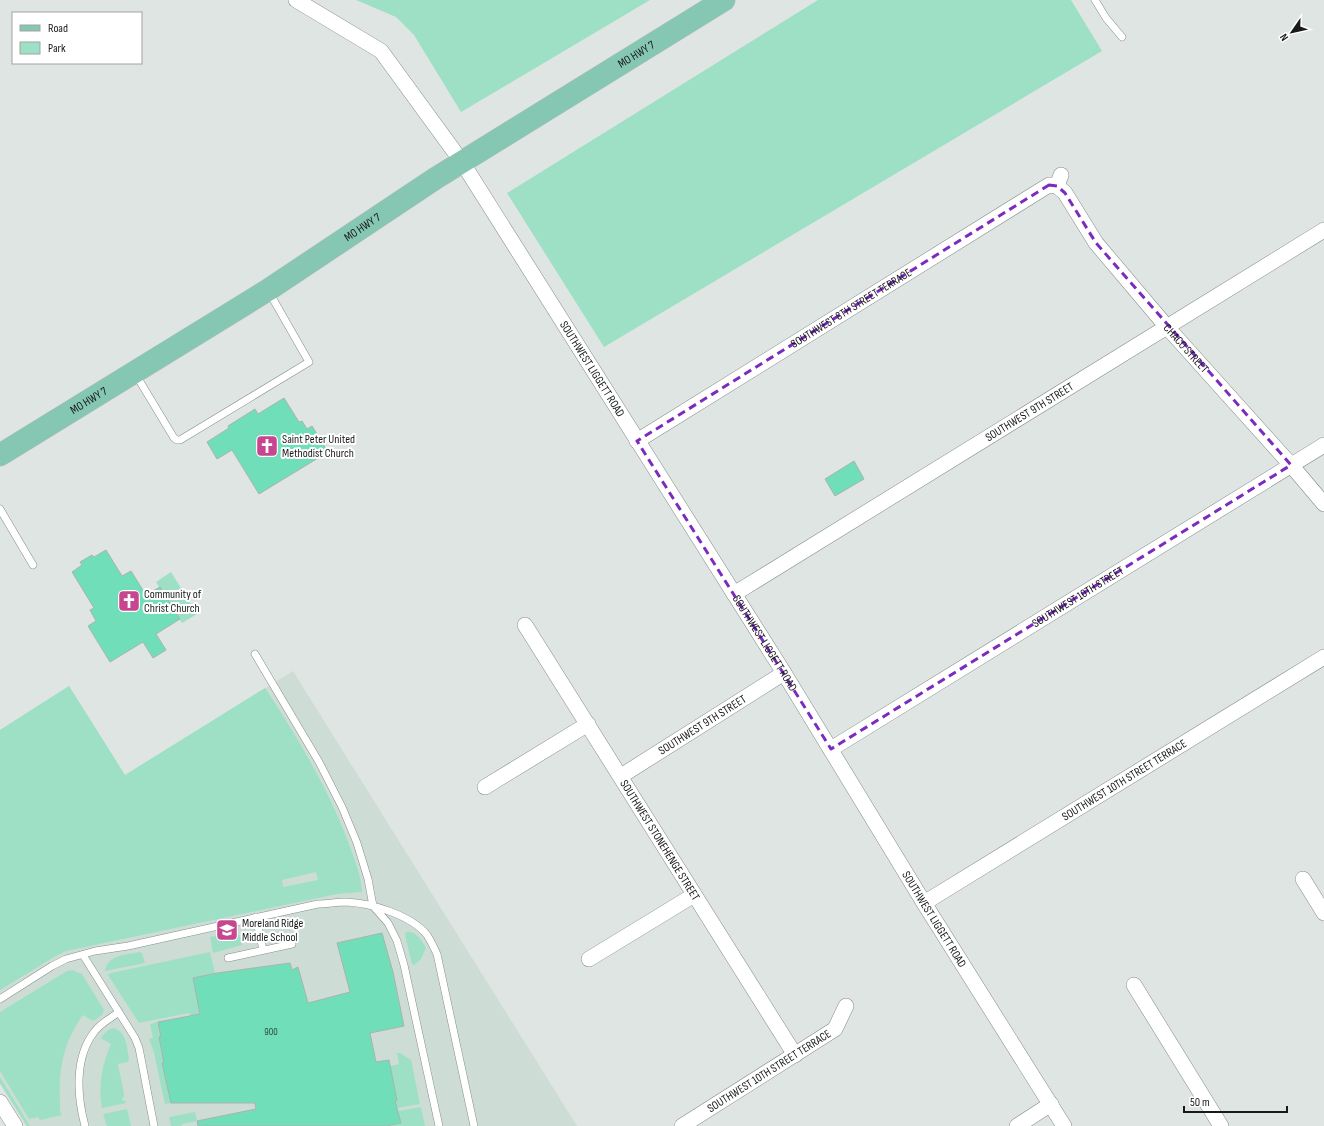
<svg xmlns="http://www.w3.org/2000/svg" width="1324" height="1126" font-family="'Sofia Sans Condensed',sans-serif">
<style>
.built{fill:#cdddd6}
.green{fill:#9de0c6;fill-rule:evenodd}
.building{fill:#70dfb9;stroke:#abb2af}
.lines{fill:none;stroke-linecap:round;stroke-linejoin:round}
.lane-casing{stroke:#868d8a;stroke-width:8}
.street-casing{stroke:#868d8a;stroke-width:16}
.primary-casing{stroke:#bebfbf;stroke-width:23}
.lane{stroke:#fff;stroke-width:7}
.street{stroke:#fff;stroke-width:15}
.primary{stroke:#85c7b2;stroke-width:22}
.marked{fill:none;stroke:#7b2cbf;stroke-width:3;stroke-dasharray:8 5;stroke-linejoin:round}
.labels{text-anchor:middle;stroke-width:4;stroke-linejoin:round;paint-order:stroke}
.number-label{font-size:10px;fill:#2e4b41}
.street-label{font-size:12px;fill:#181a19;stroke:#fff}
.poi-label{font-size:12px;fill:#181a19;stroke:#fff;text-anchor:start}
</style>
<rect width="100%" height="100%" fill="#dee5e2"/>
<!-- built -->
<path class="built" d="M293,671L339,745L577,1126H26L0,1084V730L69,686L125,775Z"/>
<!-- green -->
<path class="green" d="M356,0H650L461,112L414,35L396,17Z
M818,0H1071L1102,51L604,347L507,193Z
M171,572L197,614L182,623L156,582Z
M69,686L125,775L265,688C298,738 328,788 349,844C354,858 361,875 362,891L361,892L337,894L66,951L54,957L0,990V730ZM316,872L318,880L283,887L282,880Z
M233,932L238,934L242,938V945L213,953L210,937Z
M406,932C415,930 422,940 426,948L421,959L414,965L412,964L411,960L405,935Z
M140,952L142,953L145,963L105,971C108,954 126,955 140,952Z
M210,952L215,973L193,978L200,1014L190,1016L189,1013L139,1023L108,975L111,973Z
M72,970L82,974L104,1010L102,1015L93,1021L83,1015C64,1041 58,1069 60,1100C60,1106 59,1111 62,1115L40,1120L38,1117L29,1119L0,1071V1012L67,971Z
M158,1022L161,1037H159L164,1063H162L171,1103L165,1104L154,1053L149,1039L153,1038L150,1024Z
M113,1028C127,1031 127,1048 129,1059L128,1062L118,1064L124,1094V1097L122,1098L123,1101L125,1100L126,1103L102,1108C98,1085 102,1065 111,1044L102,1039L101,1037L108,1030Z
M397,1053H400L411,1060L420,1104L397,1108L395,1101L397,1100L390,1066L399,1064Z
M0,1077L30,1126H27L0,1083Z
M421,1107L425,1126H386L398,1111Z
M127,1109L131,1126H107L103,1114Z
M195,1112L197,1121L182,1124V1126H171L169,1117Z"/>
<!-- building -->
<path class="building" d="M284,398L299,422L302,421L307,429L312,426L328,452L259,494L232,450L217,459L207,442L229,428L228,426L255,409L258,414Z
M854,461L864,479L835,496L825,479Z
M106,550L122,576L131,571L146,595L160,587L180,619L156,634L166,650L153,658L143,642L110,662L88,626L96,621L90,610L94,608L72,572L82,565L80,562L92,555L94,557Z
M382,933L393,972L404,1026L370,1033L376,1062L389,1060L397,1100L395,1101L401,1123L386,1126H198L197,1121L256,1109L255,1103H171L162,1063H164L159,1037H161L158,1022L200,1014L193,978L217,973L290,963L292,970L298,967L308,1003L350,992L337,943Z"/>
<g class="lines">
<!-- lane casing -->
<g class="lane-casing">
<path id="lane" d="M1095,0L1106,18L1122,37
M136,375L174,438L177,440H180L309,362L269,292
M0,509L33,565
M255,654L319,762L342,807L357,843L368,879L373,906L388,923L397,941L404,965L439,1126
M256,917L263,950
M83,955L135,1038L139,1048L154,1126
M228,958L292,944
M0,999L52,966L66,959L95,951L128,946L318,904C327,904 337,902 346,902C371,903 411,915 427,935C431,941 434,948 437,954L474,1126
M85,1126C77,1096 74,1057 95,1031C101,1023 111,1018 119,1012"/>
</g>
<!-- street casing -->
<g class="street-casing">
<g id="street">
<path id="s1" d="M296,0L381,51L462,162L784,673L924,903L1064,1126"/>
<path id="s2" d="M1057,186L1065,193L1096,243L1167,327L1291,465L1324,504"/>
<path id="s3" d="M637,441L1049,185L1057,186L1061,175"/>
<path id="s4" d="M734,594L1324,230"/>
<path id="s5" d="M525,625C616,768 704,912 795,1055"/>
<path id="s6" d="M831,749L1324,445"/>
<path id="s7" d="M621,776L784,673"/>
<path d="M485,787L588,724"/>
<path d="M1303,879L1324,913"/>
<path id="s8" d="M924,903L1324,657"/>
<path d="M589,959L694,895"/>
<path d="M1134,985L1221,1126"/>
<path d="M0,1102L15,1126"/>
<path id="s9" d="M682,1126L835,1029L846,1006"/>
<path d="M1017,1126L1051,1104"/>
</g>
</g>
<!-- primary casing -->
<g class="primary-casing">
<g id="primary">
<path id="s10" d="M0,455L268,290L436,178L724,0"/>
</g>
</g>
<!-- lane -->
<use href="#lane" class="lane"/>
<!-- street -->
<use href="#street" class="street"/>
<!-- primary -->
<use href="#primary" class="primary"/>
</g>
<!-- marked area -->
<path class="marked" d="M1049,185L1057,186L1065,193L1096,243L1291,465L831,749L637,441Z"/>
<!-- icons -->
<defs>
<g id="church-square" transform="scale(1.15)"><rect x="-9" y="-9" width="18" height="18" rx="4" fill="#c64690" stroke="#fff"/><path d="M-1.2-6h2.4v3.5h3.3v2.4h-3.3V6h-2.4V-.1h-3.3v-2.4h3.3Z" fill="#fff"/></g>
<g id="school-square" transform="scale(1.15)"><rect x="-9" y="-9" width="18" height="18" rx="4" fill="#c64690" stroke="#fff"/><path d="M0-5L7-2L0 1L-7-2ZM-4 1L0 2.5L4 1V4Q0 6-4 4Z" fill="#fff"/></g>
</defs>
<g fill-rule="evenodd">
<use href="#church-square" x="267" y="446"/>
<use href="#church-square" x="129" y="601"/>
<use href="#school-square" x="227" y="930"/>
</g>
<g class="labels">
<!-- number labels -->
<g class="number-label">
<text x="271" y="1035">900</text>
</g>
<!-- street labels -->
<g class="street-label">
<text dy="4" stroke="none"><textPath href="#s10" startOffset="752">MO HWY 7</textPath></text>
<text dy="4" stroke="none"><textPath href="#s10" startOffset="428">MO HWY 7</textPath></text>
<text dy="4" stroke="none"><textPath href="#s3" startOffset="252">SOUTHWEST 8TH STREET TERRACE</textPath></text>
<text dy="4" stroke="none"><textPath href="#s2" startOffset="208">CHACO STREET</textPath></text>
<text dy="4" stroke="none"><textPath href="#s1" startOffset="481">SOUTHWEST LIGGETT ROAD</textPath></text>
<text dy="4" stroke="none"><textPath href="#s10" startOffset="104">MO HWY 7</textPath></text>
<text dy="4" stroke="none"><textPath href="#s4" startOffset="347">SOUTHWEST 9TH STREET</textPath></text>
<text dy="4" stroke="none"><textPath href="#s6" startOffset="290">SOUTHWEST 10TH STREET</textPath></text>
<text dy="4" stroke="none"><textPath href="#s1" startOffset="805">SOUTHWEST LIGGETT ROAD</textPath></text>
<text dy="4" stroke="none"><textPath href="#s7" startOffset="96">SOUTHWEST 9TH STREET</textPath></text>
<text dy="4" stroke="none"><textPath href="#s8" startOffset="235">SOUTHWEST 10TH STREET TERRACE</textPath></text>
<text dy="4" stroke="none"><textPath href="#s5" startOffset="254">SOUTHWEST STONEHENGE STREET</textPath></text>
<text dy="4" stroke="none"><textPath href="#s1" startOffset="1129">SOUTHWEST LIGGETT ROAD</textPath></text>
<text dy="4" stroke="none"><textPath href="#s9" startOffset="103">SOUTHWEST 10TH STREET TERRACE</textPath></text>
</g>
<!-- poi labels -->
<g class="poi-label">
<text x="282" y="443">Saint Peter United<tspan x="282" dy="14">Methodist Church</tspan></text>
<text x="144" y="598">Community of<tspan x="144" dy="14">Christ Church</tspan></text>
<text x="242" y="927">Moreland Ridge<tspan x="242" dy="14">Middle School</tspan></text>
</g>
</g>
<!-- legend -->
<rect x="12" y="12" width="130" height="52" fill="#ffffff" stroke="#a3a3a3"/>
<rect x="20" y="25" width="20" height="6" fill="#85c7b2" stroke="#a3a3a3"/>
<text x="48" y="32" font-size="12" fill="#181a19">Road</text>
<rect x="20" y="42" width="20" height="12" fill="#9de0c6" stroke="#a3a3a3"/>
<text x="48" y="52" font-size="12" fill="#181a19">Park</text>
<!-- north arrow -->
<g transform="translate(1292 32) rotate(236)" stroke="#ffffff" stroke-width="3" paint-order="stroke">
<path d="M0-3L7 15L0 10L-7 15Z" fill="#181a19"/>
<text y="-6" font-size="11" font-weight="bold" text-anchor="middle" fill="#181a19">N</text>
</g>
<!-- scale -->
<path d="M1184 1106v6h103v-6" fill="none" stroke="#181a19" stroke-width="2"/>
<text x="1190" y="1106" font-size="12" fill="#181a19" stroke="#ffffff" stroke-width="3" paint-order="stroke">50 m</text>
</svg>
